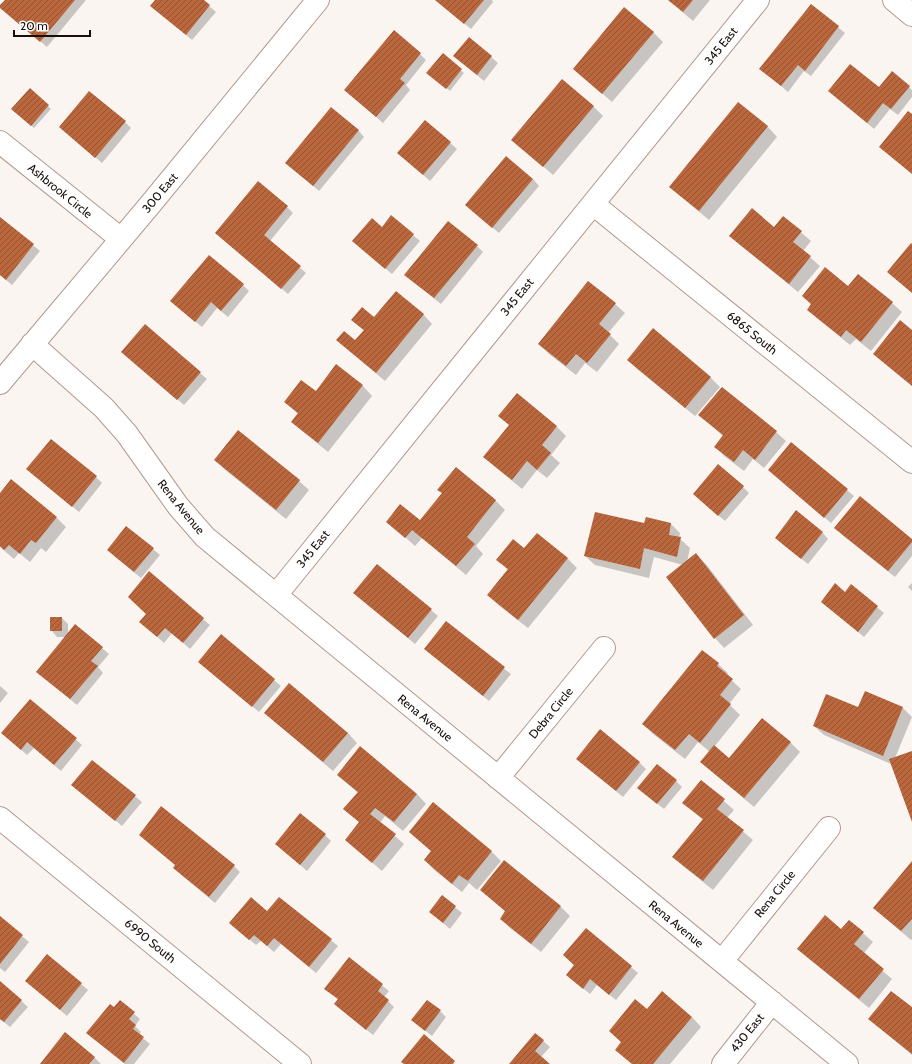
<svg xmlns="http://www.w3.org/2000/svg" width="912" height="1064" font-family="Cabin,sans-serif">
<style>
.shadow{fill:#0003}
.building{fill:url(#building-hatch)}
.lines{fill:none;stroke-linecap:round;stroke-linejoin:round}
.street-casing{stroke:#b3998d;stroke-width:24}
.street{stroke:#fff;stroke-width:22}
.labels{text-anchor:middle;stroke-width:3.5;stroke-linejoin:round;paint-order:stroke}
.street-label{font-size:12px;fill:#180e0a;stroke:#fff}
</style>
<defs>
<pattern id="building-hatch" width="6" height="6" patternUnits="userSpaceOnUse"><rect width="6" height="6" fill="#ba673d"/><path d="M-1 1l2-2M0 6l6-6M5 7l2-2" fill="none" stroke="#965331"/></pattern>
</defs>
<rect width="100%" height="100%" fill="#fbf5f2"/>
<!-- shadow -->
<path class="shadow" d="M6,0H86L47,47L0,7Z
M156,0H202L216,12L192,40L158,12Z
M435,0H492L493,2L471,29Z
M668,0H710L693,21Z
M811,5L845,33L811,76L804,71L788,92L761,69Z
M653,32L663,42L612,102L574,69Z
M469,38L498,63L484,81L461,62Z
M420,54L426,60L406,85L410,90L383,123L345,90Z
M443,55L464,73L450,91L431,75Z
M909,87L912,90V97L898,115L890,109L874,129L829,91Z
M30,89L51,109L34,128L15,112Z
M739,104L768,127L777,137L709,220L680,196L670,187Z
M593,106L603,116L553,175L513,140Z
M425,121L457,149L430,181L398,153Z
M125,122L131,128L102,163L60,127Z
M358,130L364,137L319,191L286,163Z
M533,179L539,186L499,233L472,211Z
M287,207L293,213L270,241L306,273L288,294L216,233Z
M392,217L420,241L392,274L360,247L382,228Z
M783,217L811,241L803,251L820,266L798,292L740,245L731,236L775,228Z
M0,218L40,251L12,285L0,275Z
M477,246L483,252L441,304L412,281Z
M858,275L892,303L902,312L871,351L856,339L850,345L818,319L809,310L812,305L803,296L848,288Z
M243,285L249,291L228,317L217,308L202,327L178,307Z
M615,304L625,313L608,333L619,344L597,372L585,363L576,375L549,354L539,344Z
M423,314L432,324L385,381L347,349L337,340L355,342L364,331L352,320Z
M145,326L207,379L184,405L122,352Z
M628,360L710,377L720,387L695,416L637,369Z
M337,366L363,386L372,396L328,452L302,431L292,422L298,414L285,402L316,392Z
M722,388L776,432L786,441L764,468L753,459L744,471L724,456L715,446L723,436L700,415Z
M517,394L557,427L566,436L551,455L560,463L547,478L537,470L522,489L494,466L485,457L510,426Z
M238,431L299,481L309,490L286,519L224,469L215,459Z
M791,443L854,496L831,523L769,470Z
M456,468L496,501L505,510L476,546L483,554L466,575L422,538L415,546L388,522L420,521L443,494Z
M34,475L96,477L102,483L79,512Z
M12,481L57,518L66,527L46,552L41,548L30,562L19,553L14,559L0,547V495Z
M743,487L749,493L725,521L700,500Z
M671,524L680,533L679,538L690,548L687,562L696,555L706,564L753,625L724,648L715,638L683,565L654,557L649,578L595,565L585,556L645,525Z
M126,527L160,555L141,578L114,556Z
M822,532L828,539L808,564L782,544Z
M537,534L568,559L577,568L528,628L497,604L488,595L508,570L498,560L525,549Z
M841,534L912,540V556L895,577Z
M149,573L210,625L190,649L172,633L164,643L141,622L147,614Z
M912,583V591L908,587Z
M851,586L884,613L864,637L822,602L845,593Z
M361,599L431,610L438,616L415,644Z
M51,618H62L68,624V635L102,648L109,654L98,667L103,673L77,705L44,678L66,637H57L51,630Z
M446,623L511,674L489,701L425,649Z
M221,636L281,686L259,712L199,662Z
M718,664L728,673L726,675L741,689L729,704L740,715L714,747L729,759L790,742L800,752L754,807L711,771L710,752L698,742L685,759L653,734L643,724Z
M0,686L8,693L0,703Z
M865,692L903,708L912,717L895,758L912,752V820L891,764L824,735L814,726L858,709Z
M30,700L82,745L61,771L34,748L27,755L2,733Z
M265,713L348,733L357,743L333,771L275,722Z
M92,761L142,802L122,826L73,785Z
M639,762L646,769L623,797L584,765Z
M338,775L417,794L426,804L403,831L385,816L380,823L404,844L382,871L346,840L360,823L345,809L358,793Z
M676,781L682,787L664,809L645,794Z
M701,781L734,810L727,818L753,840L713,890L683,866L674,856L703,820L684,803Z
M434,804L492,852L501,861L477,890L469,883L462,892L434,870L425,860L432,852L410,832Z
M325,835L331,841L307,871L276,844Z
M505,862L561,907L570,916L541,952L510,928L501,919L506,912L481,890Z
M912,862V939L911,940L884,917Z
M234,866L240,872L215,903L180,874Z
M442,897L462,913L450,929L430,912Z
M280,898L338,946L316,973L281,944L274,952L261,941L256,945L237,929L267,913Z
M0,918L29,942L5,972L0,968Z
M849,921L873,942L863,954L892,979L869,1008L808,958L798,949L842,930Z
M586,929L638,973L616,1000L597,985L590,994L574,981L575,966L564,955Z
M47,955L88,990L67,1016L26,981Z
M349,959L389,991L384,997L394,1007L373,1035L342,1010L339,1000L326,989Z
M0,982L28,1007L10,1027L0,1019Z
M120,1002L140,1019L135,1026L141,1032L139,1035L150,1044L134,1064H125L87,1033L115,1009Z
M912,1009V1055L869,1019Z
M440,1011L446,1017L432,1036L412,1020Z
M692,1017L701,1027L670,1064H632L616,1050L622,1043L610,1031Z
M65,1034L95,1058L101,1064H41Z
M535,1034L550,1047L541,1057L549,1064H510Z"/>
<!-- building -->
<path class="building" d="M5,0H75L40,42L0,8V5Z
M155,0H204L210,5L186,35L150,6Z
M435,0H484L464,24Z
M668,0H693L683,12Z
M811,4L839,26L805,71L798,65L781,86L759,69Z
M624,7L654,32L602,94L573,69Z
M394,30L421,53L400,79L405,83L376,117L344,90Z
M469,37L492,56L477,75L453,56Z
M443,53L462,69L446,89L426,73Z
M850,64L879,87L892,71L910,86L891,109L883,103L867,123L828,91Z
M562,79L594,106L543,167L511,140Z
M30,88L49,105L31,126L11,109Z
M89,91L126,121L95,158L59,127Z
M738,102L768,126L699,211L669,187Z
M331,107L359,130L313,186L285,163Z
M908,111L912,114V174L879,147Z
M425,120L451,142L423,175L397,153Z
M506,156L533,179L492,228L465,205Z
M258,181L288,206L264,235L301,266L281,289L215,233Z
M752,208L774,227L783,216L802,231L793,242L811,256L789,284L729,236Z
M391,215L414,234L385,269L352,241L372,218L382,227Z
M0,217L34,244L6,280L0,275Z
M448,221L478,245L434,298L404,275Z
M911,243L912,244V293L887,272Z
M209,255L244,284L221,311L211,302L195,322L170,301Z
M825,267L848,286L858,274L893,302L861,342L846,330L841,337L807,310L811,304L802,296Z
M588,281L616,303L599,324L611,334L587,363L576,354L566,366L538,344Z
M396,291L424,314L376,373L336,340L344,331L355,340L364,330L351,320L362,307L374,317Z
M900,320L912,330V386L873,354Z
M145,324L201,372L177,400L121,352Z
M653,328L711,377L685,408L627,360Z
M336,364L363,385L318,443L291,422L298,413L284,402L301,380L316,391Z
M722,387L777,431L755,460L743,450L734,462L714,447L723,435L698,415Z
M517,393L557,426L542,445L551,453L537,470L527,461L512,480L483,457L509,425L498,416Z
M238,430L300,480L276,510L214,460Z
M51,439L97,476L72,507L26,469Z
M791,442L848,489L824,518L768,470Z
M718,464L744,486L718,516L693,494Z
M456,467L496,500L467,537L475,544L456,566L412,530L405,538L386,522L400,504L420,520L442,493L437,490Z
M11,479L57,517L36,543L31,540L20,554L9,545L4,550L0,546V493Z
M860,496L912,539V542L888,571L834,528Z
M796,510L823,532L801,559L775,538Z
M595,512L644,523L646,517L671,523L669,535L681,537L677,557L644,548L640,569L584,556Z
M126,526L154,548L134,572L107,550Z
M537,533L568,558L518,620L487,595L508,569L496,560L513,539L524,548Z
M696,553L744,615L714,639L666,577Z
M377,564L432,609L408,638L353,593Z
M149,571L204,618L183,643L165,628L157,637L139,622L146,614L128,597Z
M835,583L845,592L851,584L878,606L858,632L821,602Z
M50,617H62V631H50Z
M446,621L505,667L483,696L424,649Z
M75,624L103,647L91,661L98,666L70,699L36,672Z
M221,634L275,679L252,707L198,662Z
M702,650L719,663L717,666L733,679L720,695L731,704L700,743L689,734L675,750L642,724Z
M289,683L348,733L323,762L264,713Z
M865,691L903,707L883,756L813,726L826,694L858,707Z
M30,699L77,738L54,765L27,742L21,750L1,733Z
M762,718L791,742L744,798L700,762L714,745L729,758Z
M600,729L640,762L616,791L576,759Z
M360,746L417,794L394,822L375,808L370,814L396,834L372,863L345,840L359,822L343,809L358,792L337,775Z
M912,751V822L889,759Z
M92,760L136,795L115,821L71,785Z
M657,764L677,780L657,804L637,788Z
M701,780L725,799L717,809L744,830L703,881L672,857L703,819L682,803Z
M433,802L492,851L468,881L459,875L452,884L424,860L431,851L409,832Z
M161,806L235,865L209,897L173,868L175,865L139,835Z
M300,813L326,834L300,865L275,844Z
M504,860L561,906L531,944L500,919L505,911L480,890Z
M912,861V919L901,931L873,908Z
M442,895L456,906L443,923L429,912Z
M251,897L267,911L279,897L332,939L309,967L274,938L267,946L254,935L249,940L229,923Z
M825,915L841,929L849,920L864,932L854,944L884,969L859,999L797,949Z
M0,916L23,935L0,964Z
M586,928L632,966L609,995L590,979L583,989L566,975L574,965L563,955Z
M47,954L82,983L60,1010L25,981Z
M349,957L383,984L378,991L389,1000L366,1030L334,1004L338,999L324,989Z
M0,981L22,1000L4,1022L0,1019Z
M662,991L692,1017L653,1064H632L615,1050L621,1042L609,1031L635,999L647,1009Z
M891,991L912,1007V1054L868,1019Z
M120,1000L135,1012L129,1019L136,1025L133,1029L144,1037L124,1063L86,1033L110,1004L114,1007Z
M427,1000L441,1010L425,1031L411,1020Z
M65,1032L95,1057L89,1064H40Z
M535,1033L544,1040L535,1051L550,1064H509Z
M424,1034L455,1061L453,1064H404L401,1062Z"/>
<g class="lines">
<!-- street casing -->
<g class="street-casing">
<path id="street" d="M894,0L912,15
M0,142L121,239
M593,204L912,462
M32,344L104,408L127,434L178,506L205,537L847,1064
M0,383L149,206L318,0
M276,595L758,0
M498,778L604,648
M0,818L300,1064
M722,961L829,828
M723,1064L772,1002"/>
</g>
<!-- street -->
<use href="#street" class="street"/>
</g>
<g class="labels">
<!-- street labels -->
<g class="street-label">
<text transform="translate(721 46) rotate(-51)" y="4">345 East</text>
<text transform="translate(60 191) rotate(39)" y="4">Ashbrook Circle</text>
<text transform="translate(160 193) rotate(-50)" y="4">300 East</text>
<text transform="translate(517 297) rotate(-51)" y="4">345 East</text>
<text transform="translate(752 333) rotate(39)" y="4">6865 South</text>
<text transform="translate(181 507) rotate(51)" y="4">Rena Avenue</text>
<text transform="translate(313 549) rotate(-51)" y="4">345 East</text>
<text transform="translate(551 713) rotate(-51)" y="4">Debra Circle</text>
<text transform="translate(425 718) rotate(39)" y="4">Rena Avenue</text>
<text transform="translate(775 894) rotate(-51)" y="4">Rena Circle</text>
<text transform="translate(676 924) rotate(39)" y="4">Rena Avenue</text>
<text transform="translate(150 941) rotate(39)" y="4">6990 South</text>
<text transform="translate(747 1033) rotate(-51)" y="4">430 East</text>
</g>
</g>
<!-- scale -->
<path d="M14 30v6h76v-6" fill="none" stroke="#180e0a" stroke-width="2"/>
<text x="20" y="30" font-size="12" fill="#180e0a" stroke="#ffffff" stroke-width="3" paint-order="stroke">20 m</text>
</svg>
